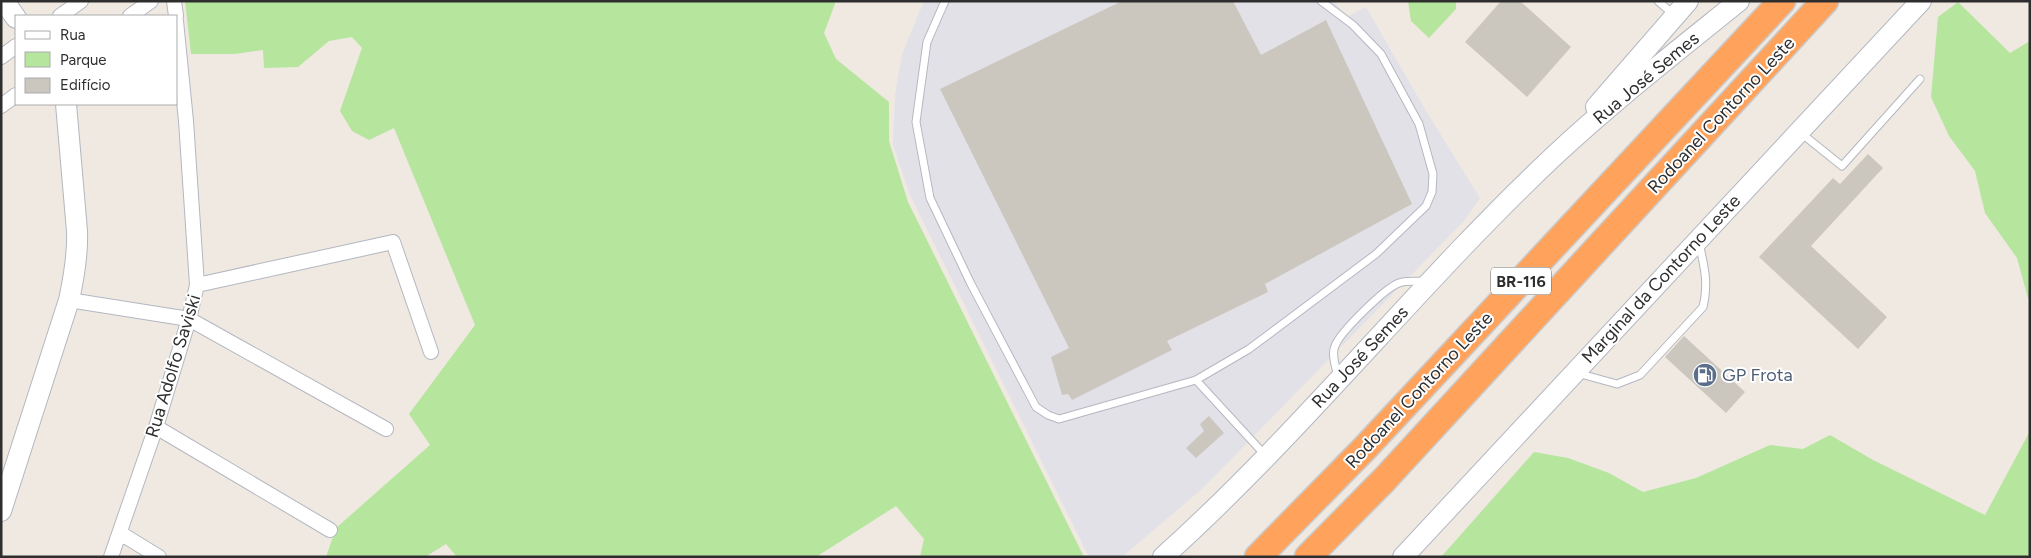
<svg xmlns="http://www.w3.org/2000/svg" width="2031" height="558" font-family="Figtree,sans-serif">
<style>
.industrial{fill:#e3e1e8}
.green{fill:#b6e59e}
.building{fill:#cbc7bf}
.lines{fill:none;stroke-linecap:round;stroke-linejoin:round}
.lane-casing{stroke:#b4b7c1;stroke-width:9}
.street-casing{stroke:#b4b7c1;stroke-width:16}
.secondary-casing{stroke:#b4b7c1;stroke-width:22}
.highway-casing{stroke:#c9c9c9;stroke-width:29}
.lane{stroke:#fff;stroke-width:7}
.street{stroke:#fff;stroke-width:14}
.secondary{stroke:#fff;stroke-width:20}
.highway{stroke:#ffa35c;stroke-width:26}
.labels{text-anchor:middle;stroke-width:4;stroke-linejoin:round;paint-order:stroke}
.shield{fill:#fff;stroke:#6d6d6d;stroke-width:1}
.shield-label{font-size:16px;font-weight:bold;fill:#2e2e2e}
.street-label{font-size:18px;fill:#2e2e2e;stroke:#fff}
.service-label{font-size:18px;fill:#4e5e75;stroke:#fff;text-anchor:start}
</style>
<rect width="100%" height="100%" fill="#efe9e1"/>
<!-- industrial -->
<path class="industrial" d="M924,1H1334L1346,17L1366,7L1426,111L1480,198L1463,222L1203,488L1122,557H1089L910,195L893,145L895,95L902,54Z"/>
<!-- green -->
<path class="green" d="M185,1H836L824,33L836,59L889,102V141L908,202L1084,557H920L924,539L896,506L816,557H457L446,544L425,557H326L336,528L430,445L409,414L475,325L394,128L369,140L352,131L340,111L362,48L352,37L329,41L298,67L264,68L263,50L234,54H191Z
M1408,1H1456V9L1429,38L1411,21Z
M1958,2L2010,53L2030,41V299L2028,298L2017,258L1985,213L1975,171L1949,136L1931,97L1938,17Z
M2030,431V557H1441L1534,452L1568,458L1609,473L1643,492L1696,478L1770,445L1803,449L1830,435L1873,460L1985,515Z"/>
<!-- building -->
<path class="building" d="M1122,1H1233L1261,55L1326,20L1412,204L1265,284L1268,292L1167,341L1172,350L1072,400L1068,394L1062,395L1051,357L1069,348L940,89Z
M1501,1H1520L1571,47L1527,97L1465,42Z
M1868,154L1883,168L1811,246L1887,317L1858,349L1759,257L1833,178L1840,184Z
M1684,336L1745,392L1726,413L1665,357Z
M1209,416L1224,433L1196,458L1186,448L1204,431L1200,424Z"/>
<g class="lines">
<!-- lane casing -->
<g class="lane-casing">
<path id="lane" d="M945,1L927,42L916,122L930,198L971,284L1036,407L1048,415L1059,419L1196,380L1249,349L1376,254L1426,206L1432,192L1433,174L1419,124L1381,54L1353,25L1321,1
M1658,1L1673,14
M1801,133L1842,166L1920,79
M1577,373L1617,384L1640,375L1703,307C1709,284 1704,265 1699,243
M1338,376C1336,368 1331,354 1335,346C1340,332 1385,288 1399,283C1406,280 1417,282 1426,281
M1196,380L1265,455"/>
</g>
<!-- street casing -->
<g class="street-casing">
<path id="street" d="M174,1L176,16
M60,16L81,1
M130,16L151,1
M1,57L16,46
M1,106L16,95
M197,285L393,242L431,352
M69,300L189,319L386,429
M156,427L330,530
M120,533L159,557
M111,557L156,427L189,319L197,285L186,121L176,21"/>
</g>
<!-- secondary casing -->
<g class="secondary-casing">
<path id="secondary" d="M4,1L16,18
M1596,107L1688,1
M1,511L69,300C74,277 78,255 77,231L66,104
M1163,557C1302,432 1418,284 1554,156C1613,101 1677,51 1739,1
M1403,557L1921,1"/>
</g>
<!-- highway casing -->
<g class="highway-casing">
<path id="highway" d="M1258,557L1365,448L1782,1
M1308,557L1384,480L1825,1"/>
</g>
<!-- lane -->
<use href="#lane" class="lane"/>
<!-- street -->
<use href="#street" class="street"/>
<!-- secondary -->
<use href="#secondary" class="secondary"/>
<!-- highway -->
<use href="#highway" class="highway"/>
</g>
<!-- icons -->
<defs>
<g id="fuel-disc" transform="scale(1.25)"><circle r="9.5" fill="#5c6f8a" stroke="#fff"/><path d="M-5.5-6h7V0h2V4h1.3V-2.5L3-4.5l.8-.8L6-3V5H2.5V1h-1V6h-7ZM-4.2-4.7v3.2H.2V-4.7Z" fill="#fff"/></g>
</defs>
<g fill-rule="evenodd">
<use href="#fuel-disc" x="1705" y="375"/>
</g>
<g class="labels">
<!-- shield labels -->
<rect class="shield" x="1491" y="267.5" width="60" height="27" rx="4"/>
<g class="shield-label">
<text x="1521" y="287">BR-116</text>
</g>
<!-- street labels -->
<g class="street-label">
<text transform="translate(1646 78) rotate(-40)" y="6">Rua José Semes</text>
<text transform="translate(1721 115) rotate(-47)" y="6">Rodoanel Contorno Leste</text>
<text transform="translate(1661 279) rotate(-47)" y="6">Marginal da Contorno Leste</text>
<text transform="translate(1360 357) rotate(-47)" y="6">Rua José Semes</text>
<text transform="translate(173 366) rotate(-73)" y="6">Rua Adolfo Saviski</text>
<text transform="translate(1419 390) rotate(-47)" y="6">Rodoanel Contorno Leste</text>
</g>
<!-- service labels -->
<g class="service-label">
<text x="1722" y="381">GP Frota</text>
</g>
</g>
<!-- border -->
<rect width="2031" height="558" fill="none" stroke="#2e2e2e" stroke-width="5"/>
<!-- legend -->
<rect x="15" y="15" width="162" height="90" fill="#ffffff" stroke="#ababab"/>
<rect x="25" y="31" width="25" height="8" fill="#ffffff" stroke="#ababab"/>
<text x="60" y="40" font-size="15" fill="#2e2e2e">Rua</text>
<rect x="25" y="52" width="25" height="15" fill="#b6e59e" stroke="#ababab"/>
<text x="60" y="65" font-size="15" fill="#2e2e2e">Parque</text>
<rect x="25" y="78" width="25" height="15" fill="#cbc7bf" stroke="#ababab"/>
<text x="60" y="90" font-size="15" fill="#2e2e2e">Edifício</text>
</svg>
